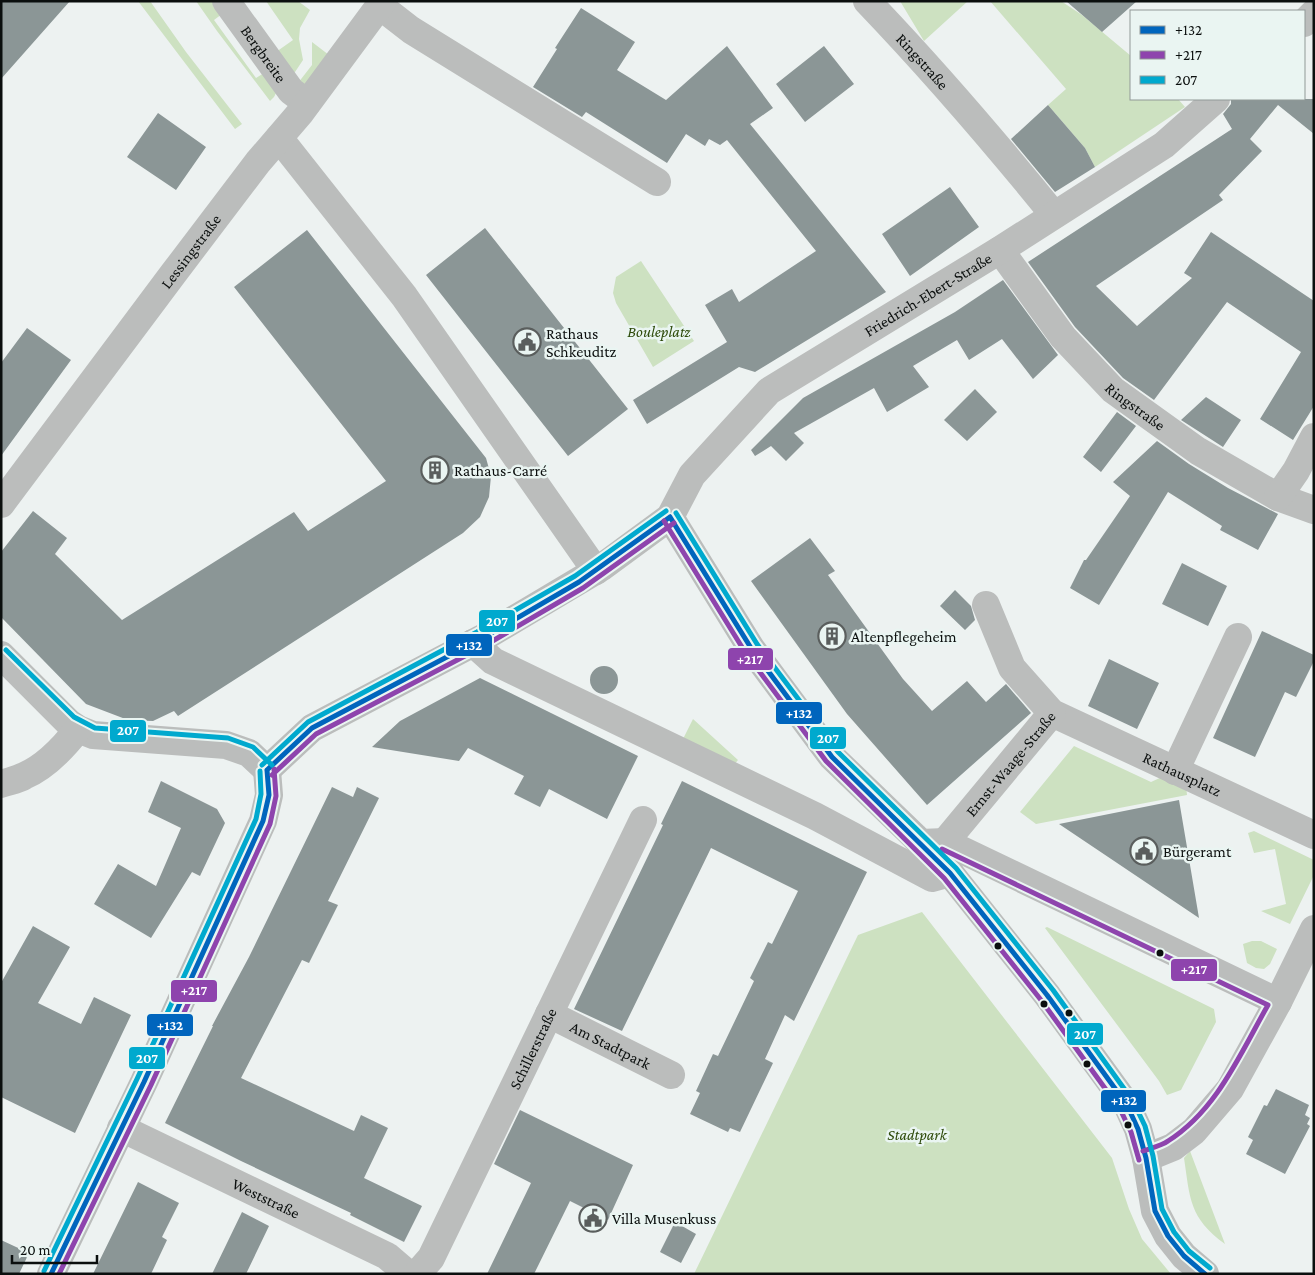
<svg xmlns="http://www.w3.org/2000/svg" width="1315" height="1275" font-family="'Crimson Pro',serif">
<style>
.green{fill:#cde1c1}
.building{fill:#8b9696}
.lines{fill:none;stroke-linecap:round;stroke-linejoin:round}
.minor{stroke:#bbbdbc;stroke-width:28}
.bus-1-casing{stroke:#eaf5f2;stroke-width:9}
.bus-2-casing{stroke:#eaf5f2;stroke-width:9}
.bus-3-casing{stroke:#eaf5f2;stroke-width:9}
.bus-1{stroke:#0065bd;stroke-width:5}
.bus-2{stroke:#8e44ad;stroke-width:5}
.bus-3{stroke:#00a9ce;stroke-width:5}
.bus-dot{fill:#0b0f0e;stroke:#eaf5f2;stroke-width:2}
.labels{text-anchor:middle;stroke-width:5;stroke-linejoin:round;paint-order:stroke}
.street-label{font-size:16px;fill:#0b0f0e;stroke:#eaf5f2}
.park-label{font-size:16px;font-style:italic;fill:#2e4b0b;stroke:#eaf5f2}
.poi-label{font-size:16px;fill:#0b0f0e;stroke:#eaf5f2;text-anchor:start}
.line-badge{stroke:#eaf5f2;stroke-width:2}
.badge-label{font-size:14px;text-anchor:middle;font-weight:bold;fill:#fff}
</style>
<rect width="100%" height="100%" fill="#edf2f1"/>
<!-- green -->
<path class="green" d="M138,1H150L186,52L242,124L235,129Z
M196,1H212L222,14L214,20L256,78L264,73L277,91L274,97L270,101L217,31Z
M266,1H298L310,10L300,28L299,39L303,60L293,75L276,52L293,40Z
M900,1H968L924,41Z
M990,1H1061L1082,15L1131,56V99H1178L1185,107L1095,167L1085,148L1048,105L1066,89Z
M312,42L329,55L306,87L298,83L312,65Z
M641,261L694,341L653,367L616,303L613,293L616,277Z
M693,719L738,760L733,766L682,741Z
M1074,746L1151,782L1164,776L1186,785L1187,795L1036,824L1020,812Z
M1254,831L1314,860V875L1290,924L1261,911L1286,904L1275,849L1254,853L1248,833Z
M922,912L1112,1158L1129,1209L1142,1239L1171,1274H694L858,935Z
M1047,927L1214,1009L1216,1022L1181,1090L1167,1095L1159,1081L1045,928Z
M1252,941H1261L1277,949L1270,964L1264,969L1256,968L1247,963L1243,944Z
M1190,1151L1225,1244C1189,1218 1190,1198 1184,1158Z"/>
<!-- building -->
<path class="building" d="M1,1H70L1,79Z
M1066,1H1137L1102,32Z
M581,8L635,42L617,70L666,100L727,46L773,108L750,124L886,292L755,372L739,367L647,424L633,400L727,342L705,305L732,289L739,302L816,251L727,140L720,145L709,139L705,146L686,134L667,163L586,112L582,117L533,87L557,49L555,48Z
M824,46L854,84L805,122L776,84Z
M1231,99H1314V134L1278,105L1250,139L1262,151L1219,195L1223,200L1096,286L1137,326L1192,278L1184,273L1211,232L1314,301V406L1293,440L1260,419L1301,352L1227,302L1154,400L1123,378L1075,327L1028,262L1232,129L1223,114L1231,104Z
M1048,105L1085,148L1095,167L1055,192L1011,139Z
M158,113L206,147L176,190L127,157Z
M950,187L979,227L910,276L882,234Z
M485,228L628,409L568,456L426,275Z
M307,230L486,458L491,476L489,497L480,517L463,533L178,716L174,711L153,721L128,720L86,704L1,617V552L33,511L67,538L55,554L122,620L294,512L308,531L386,481L234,287Z
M1003,280L1058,355L1033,379L1002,339L969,360L957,340L913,366L929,387L887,412L874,388L794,433L804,443L786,461L771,446L755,456L751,450L803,398L955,312Z
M27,328L71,360L1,456V363Z
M975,389L997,412L967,441L944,420Z
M1206,397L1241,420L1223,447L1181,420Z
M1117,412L1136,426L1101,472L1083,457Z
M1157,441L1189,464L1228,488L1278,514L1258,550L1220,530L1222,526L1168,492L1099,605L1070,588L1084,560H1086L1130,496L1113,482Z
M810,538L835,571L828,575L903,679L932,711L967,681L986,702L1006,684L1031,713L927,805L847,714L751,581Z
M1182,563L1227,586L1208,626L1162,604Z
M955,590L971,606L975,620L965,630L940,606Z
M1262,631L1314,655V661L1296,697L1285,692L1255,757L1213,738Z
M1109,659L1159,683L1137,729L1088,706Z
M590 680a14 14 0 1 1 28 0a14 14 0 1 1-28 0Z
M480,678L638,756L607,819L549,789L540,807L514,794L524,776L468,748L459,761L372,747L400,721Z
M161,781L217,809L225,823L200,876L192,872L151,938L94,904L118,864L156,886L181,828L148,812Z
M682,781L867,872L794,1021L785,1015L765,1059L773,1063L740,1132L730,1128L728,1132L690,1114L700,1093L696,1091L713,1054L718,1056L754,981L750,978L768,942L772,944L798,891L711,848L622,1031L574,1009L663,825L661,824Z
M332,787L353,797L357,787L379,798L328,901L338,905L309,963L302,960L241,1078L354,1131L361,1115L388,1128L364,1178L422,1206L404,1242L350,1215L351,1213L241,1161L165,1123L213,1026H212L249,957Z
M1179,800L1199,918L1059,824Z
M33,926L70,947L38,1003L81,1024L94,997L131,1015L75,1133L1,1097V983Z
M1276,1089L1309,1105L1305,1115L1310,1118L1307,1124L1310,1126L1285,1174L1246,1154L1253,1140L1248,1137L1264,1105L1267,1106Z
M520,1110L633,1165L608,1220L570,1201L534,1274H487L531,1183L494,1164Z
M138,1182L179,1203L162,1237L167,1240L151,1274H93Z
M242,1212L269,1226L246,1274H212Z
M675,1222L696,1234L681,1263L660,1252Z
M1,1240L29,1253L19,1274H1Z"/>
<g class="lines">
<!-- minor -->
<g class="minor">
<path id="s1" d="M226,1L291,91L307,103"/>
<path id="s2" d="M867,1C933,70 994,141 1054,215"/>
<path d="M380,6L411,30L657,182"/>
<path d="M1304,23L1314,13"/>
<path d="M279,138L404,296L596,571"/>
<path id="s3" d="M1000,250L1063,337L1113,390L1198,451L1278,497L1314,510"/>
<path d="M1278,497L1296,471L1314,437"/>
<path id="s4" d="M1,504L173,274L258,162L301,112L383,1"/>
<path d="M670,517L751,648L832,757L914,836L950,873L1047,995L1127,1105L1138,1129L1146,1158L1155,1211L1168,1236L1184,1256L1205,1274"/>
<path id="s5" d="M986,605L1012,668L1052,713L1314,835"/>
<path d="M473,643L493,661L815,816L932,878L950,873"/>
<path d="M1,655L69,723L78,729L93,735L226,745L249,753L267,770"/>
<path id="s6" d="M267,770L312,728L481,639L602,567L670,517L692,475L769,391L1000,250L1164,145L1216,99"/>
<path d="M1175,771L1238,637"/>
<path d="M1,784C9,781 17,780 24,776C45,767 64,747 78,729"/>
<path id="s7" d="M945,842L1052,713"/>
<path d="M921,843L945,842L1278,1002"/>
<path id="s8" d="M549,1014L671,1075"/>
<path id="s9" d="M121,1128L387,1256L408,1274"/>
<path d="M1146,1158L1173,1147L1194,1131L1230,1089L1278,1002L1314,929"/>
<path d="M51,1274L144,1082L263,821L269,795L267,770"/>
<path id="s10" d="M417,1274L431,1258L643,820"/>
</g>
<!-- bus-1 casing -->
<g class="bus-1-casing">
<path id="bus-1" d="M670,517L751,648L832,757L950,873L1047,995L1127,1105L1138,1129L1146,1158L1155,1211L1168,1236L1184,1256L1205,1274
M267,770L312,728L481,639L579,582L670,517
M51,1274L144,1082L263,821L269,795L267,770"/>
</g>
<!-- bus-2 casing -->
<g class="bus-2-casing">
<path id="bus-2" d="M664,521L745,652L826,761L944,878L1041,1000L1120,1109L1131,1132L1139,1160
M272,775L316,734L484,646L583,588L674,523
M942,849L1268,1005C1240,1054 1217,1110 1168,1141C1161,1146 1151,1148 1143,1151
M59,1274L151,1085L270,824L276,796L274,769"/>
</g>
<!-- bus-3 casing -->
<g class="bus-3-casing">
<path id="bus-3" d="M676,513L757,644L838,752L956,868L1053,990L1133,1101L1145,1126L1153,1156L1162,1209L1174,1232L1189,1251L1210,1268
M6,650L74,717L95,728L228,738L253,747L272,765
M262,765L308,722L477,632L575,576L666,511
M44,1271L137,1079L256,819L261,794L260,771"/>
</g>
<!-- bus-1 -->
<use href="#bus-1" class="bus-1"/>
<!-- bus-2 -->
<use href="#bus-2" class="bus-2"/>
<!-- bus-3 -->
<use href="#bus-3" class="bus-3"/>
</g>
<!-- icons -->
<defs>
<g id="civic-ring" transform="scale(1.4375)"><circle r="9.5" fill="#eaf5f2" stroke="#5a5e5d" stroke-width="1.5"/><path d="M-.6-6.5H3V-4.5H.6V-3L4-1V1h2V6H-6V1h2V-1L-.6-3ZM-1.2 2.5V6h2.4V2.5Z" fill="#5a5e5d"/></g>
<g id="building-ring" transform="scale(1.4375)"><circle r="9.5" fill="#eaf5f2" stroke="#5a5e5d" stroke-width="1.5"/><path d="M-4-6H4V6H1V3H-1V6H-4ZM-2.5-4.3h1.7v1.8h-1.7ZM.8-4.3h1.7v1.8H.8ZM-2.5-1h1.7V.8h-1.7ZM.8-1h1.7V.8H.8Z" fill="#5a5e5d"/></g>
</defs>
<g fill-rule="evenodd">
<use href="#civic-ring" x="527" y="342"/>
<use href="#building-ring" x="435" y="470"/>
<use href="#building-ring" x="832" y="636"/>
<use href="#civic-ring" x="1144" y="851"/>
<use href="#civic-ring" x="593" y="1218"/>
</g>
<!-- markers -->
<g class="bus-dot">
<circle cx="998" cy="946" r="4.5"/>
<circle cx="1160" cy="953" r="4.5"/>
<circle cx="1044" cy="1004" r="4.5"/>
<circle cx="1069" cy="1013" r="4.5"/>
<circle cx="1087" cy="1064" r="4.5"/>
<circle cx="1128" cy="1125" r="4.5"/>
</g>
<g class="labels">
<!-- street labels -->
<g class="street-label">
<text dy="6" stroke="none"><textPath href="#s1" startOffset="65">Bergbreite</textPath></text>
<text dy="6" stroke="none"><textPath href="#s2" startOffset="82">Ringstraße</textPath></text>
<text dy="6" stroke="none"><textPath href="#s4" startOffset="316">Lessingstraße</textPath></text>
<text dy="6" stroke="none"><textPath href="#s6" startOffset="825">Friedrich-Ebert-Straße</textPath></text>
<text dy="6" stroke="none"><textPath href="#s3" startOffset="208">Ringstraße</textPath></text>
<text dy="6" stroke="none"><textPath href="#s7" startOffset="102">Ernst-Waage-Straße</textPath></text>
<text dy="6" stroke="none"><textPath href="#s5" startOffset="272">Rathausplatz</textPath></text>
<text dy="6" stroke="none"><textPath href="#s8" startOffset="69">Am Stadtpark</textPath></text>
<text dy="6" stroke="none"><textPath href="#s10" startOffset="254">Schillerstraße</textPath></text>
<text dy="6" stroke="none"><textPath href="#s9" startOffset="161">Weststraße</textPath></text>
</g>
<!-- park labels -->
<g class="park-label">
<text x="659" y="337">Bouleplatz</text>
<text x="917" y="1140">Stadtpark</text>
</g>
<!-- poi labels -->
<g class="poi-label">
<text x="546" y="339">Rathaus<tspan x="546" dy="18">Schkeuditz</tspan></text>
<text x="454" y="476">Rathaus-Carré</text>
<text x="851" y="642">Altenpflegeheim</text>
<text x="1163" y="857">Bürgeramt</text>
<text x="612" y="1224">Villa Musenkuss</text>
</g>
</g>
<g class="line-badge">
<rect x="478" y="609" width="38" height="24" rx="5" fill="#00a9ce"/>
<rect x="445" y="633" width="48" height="24" rx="5" fill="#0065bd"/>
<rect x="727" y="647" width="47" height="24" rx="5" fill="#8e44ad"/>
<rect x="775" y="701" width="48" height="24" rx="5" fill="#0065bd"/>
<rect x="109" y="719" width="38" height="24" rx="5" fill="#00a9ce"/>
<rect x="809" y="726" width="38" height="24" rx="5" fill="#00a9ce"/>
<rect x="1170" y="958" width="48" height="24" rx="5" fill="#8e44ad"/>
<rect x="170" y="979" width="48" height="24" rx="5" fill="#8e44ad"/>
<rect x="146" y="1013" width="48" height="24" rx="5" fill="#0065bd"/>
<rect x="1066" y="1022" width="38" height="24" rx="5" fill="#00a9ce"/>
<rect x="128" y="1046" width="38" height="24" rx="5" fill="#00a9ce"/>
<rect x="1100" y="1089" width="47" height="24" rx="5" fill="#0065bd"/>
</g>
<g class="badge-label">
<text x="497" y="626">207</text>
<text x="469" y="650">+132</text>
<text x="750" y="664">+217</text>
<text x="799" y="718">+132</text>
<text x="128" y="735">207</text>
<text x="828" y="743">207</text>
<text x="1194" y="974">+217</text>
<text x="194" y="995">+217</text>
<text x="170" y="1030">+132</text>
<text x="1085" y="1039">207</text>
<text x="147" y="1063">207</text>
<text x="1124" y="1105">+132</text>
</g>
<!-- border -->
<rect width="1315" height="1275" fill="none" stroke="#0b0f0e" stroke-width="5"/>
<!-- legend -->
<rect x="1130" y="10" width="175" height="90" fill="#eaf5f2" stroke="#919997"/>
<rect x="1140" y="26" width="25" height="8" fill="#0065bd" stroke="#919997"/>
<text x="1175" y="35" font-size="15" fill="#0b0f0e">+132</text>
<rect x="1140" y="51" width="25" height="8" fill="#8e44ad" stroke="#919997"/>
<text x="1175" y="60" font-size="15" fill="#0b0f0e">+217</text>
<rect x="1140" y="76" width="25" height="8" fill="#00a9ce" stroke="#919997"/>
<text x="1175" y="85" font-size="15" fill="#0b0f0e">207</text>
<!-- scale -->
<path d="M12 1255v8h85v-8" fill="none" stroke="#0b0f0e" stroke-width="2.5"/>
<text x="20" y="1255" font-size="15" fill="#0b0f0e" stroke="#eaf5f2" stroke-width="4" paint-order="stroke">20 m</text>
</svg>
